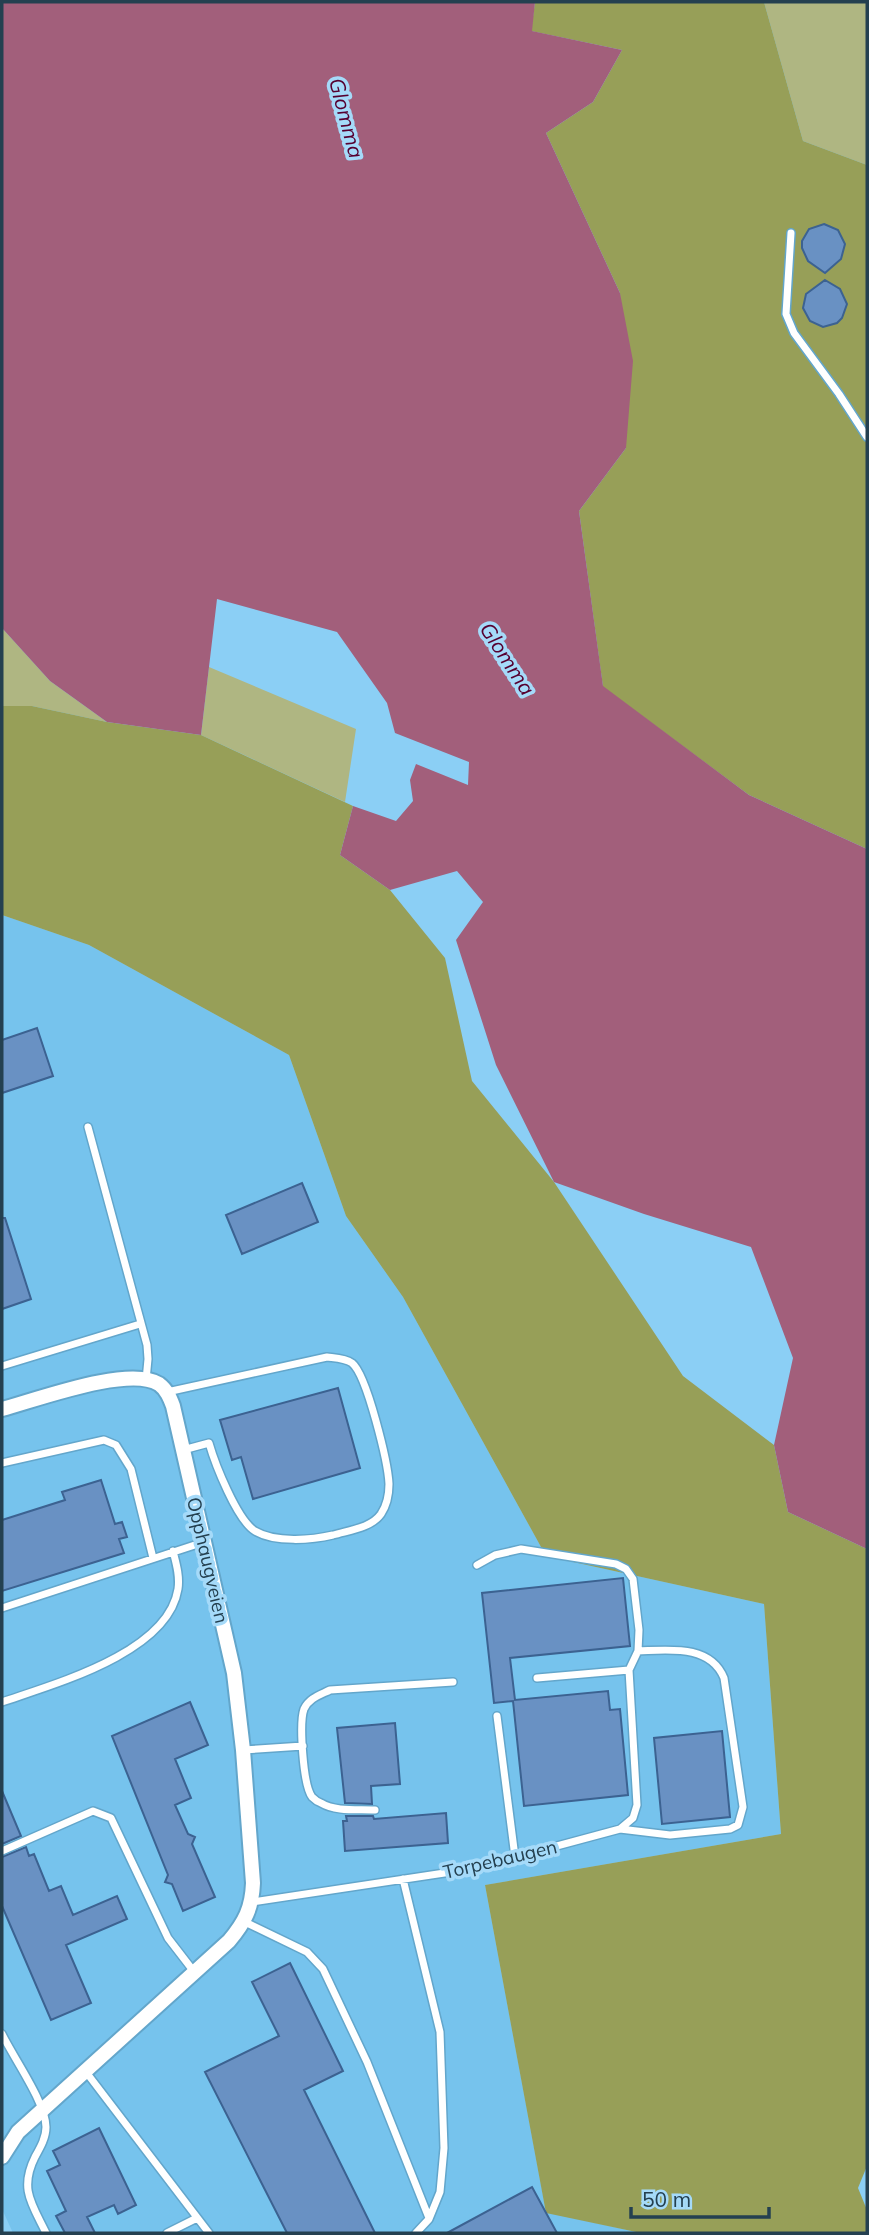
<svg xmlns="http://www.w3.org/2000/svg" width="869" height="2235" font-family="Mulish,sans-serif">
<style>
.built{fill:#76c3ed}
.green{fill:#afb682}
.forest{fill:#979f58}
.water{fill:#a25f7b}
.building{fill:#6991c3;stroke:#3c6291;stroke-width:2}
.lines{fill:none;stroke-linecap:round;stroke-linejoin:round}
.service-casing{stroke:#63a6cb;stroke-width:10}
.minor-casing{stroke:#63a6cb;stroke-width:18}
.service{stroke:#fff;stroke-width:7}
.minor{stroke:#fff;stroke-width:14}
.labels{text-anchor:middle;stroke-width:7;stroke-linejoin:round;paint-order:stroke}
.street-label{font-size:19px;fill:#244050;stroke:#a5daf9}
.water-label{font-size:21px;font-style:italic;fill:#560030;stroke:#a5daf9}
</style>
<rect width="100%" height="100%" fill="#8bcff5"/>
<!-- built -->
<path class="built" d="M2,915L89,945L289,1055L346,1216L403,1297L546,1556L764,1604L781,1834L485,1885L546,2212L641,2233H13L2,2209Z"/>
<!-- green -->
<path class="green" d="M764,2H867V165L803,141Z
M2,628L50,681L107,722L32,706H2Z
M209,667L356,729L345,802L201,735Z"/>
<!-- forest -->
<path class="forest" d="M535,2H764L803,141L867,165V849L749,795L603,687L579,511L626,448L620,293L546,133L593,102L622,50L531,31Z
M2,706H32L107,722L201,735L353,806L340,855L390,890L445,958L472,1081L554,1182L683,1376L774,1445L788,1512L867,1549V2166L858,2188L867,2210V2233H641L546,2213L485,1885L781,1834L764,1604L546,1556L403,1297L346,1216L289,1055L89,945L2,915Z"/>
<!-- water -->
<path class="water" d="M2,2H535L532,31L622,50L593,102L546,133L620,293L633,361L626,448L579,511L603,686L749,795L867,849V1549L788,1512L774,1445L793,1358L751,1247L644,1214L554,1182L496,1065L456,940L483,902L457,871L390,890L340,855L353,806L396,821L413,801L410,780L416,764L468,785L469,762L395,733L387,703L337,632L217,599L201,735L107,722L50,681L2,628Z"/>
<!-- building -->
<path class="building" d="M824,224L838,230L845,244L841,259L825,273L808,261L802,248V241L809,229Z
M825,280L840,289L847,304L842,318L837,323L823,327L810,321L803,308L806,294Z
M37,1028L53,1076L2,1093V1040Z
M302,1183L318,1222L242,1254L226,1215Z
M2,1218H5L31,1299L2,1309Z
M338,1388L360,1468L253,1499L241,1457L232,1460L220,1420Z
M101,1480L115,1524L122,1522L127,1537L119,1539L124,1553L2,1591V1520L65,1500L62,1492Z
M623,1578L630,1646L510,1658L515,1700L608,1691L610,1710L620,1709L628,1795L524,1806L513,1701L494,1703L482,1593Z
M190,1702L208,1745L175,1759L191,1798L175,1805L188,1834L195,1837L192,1844L215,1897L183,1911L172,1884L165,1882L168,1875L112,1736Z
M395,1723L400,1784L371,1786L372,1804L345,1803L337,1728Z
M722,1731L730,1817L662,1824L654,1738Z
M2,1791L21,1836L2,1844Z
M446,1813L448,1843L345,1851L343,1821H347L346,1816H373L374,1819Z
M26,1847L29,1856L34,1854L49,1891L61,1886L73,1915L117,1896L127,1919L66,1945L91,2003L51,2020L2,1906V1857Z
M290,1963L343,2071L304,2090L375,2233H287L205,2072L279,2036L252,1982Z
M99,2128L136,2205L118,2214L114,2205L87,2217L95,2233H65L56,2216L66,2211L47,2171L60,2165L53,2151Z
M532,2187L557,2233H447Z"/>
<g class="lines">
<!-- service casing -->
<g class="service-casing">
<path id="service" d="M791,233L786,314L794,333L839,394L867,437
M88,1127L147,1345L148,1359L146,1380
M2,1366L140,1324
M167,1392L327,1357C335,1358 345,1358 352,1363C367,1375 388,1463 389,1484C389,1495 387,1505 381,1514C371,1528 350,1530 333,1535C312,1540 275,1543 255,1531C237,1520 215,1464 209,1443L183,1450
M2,1463L104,1440L116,1445L131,1469L153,1558
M2,1608L204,1542
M537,1678L629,1670
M2,1702C54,1684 168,1653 178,1589C180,1576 176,1563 173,1551
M497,1716L515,1857
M243,1750L303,1746
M375,1810C358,1809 336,1812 321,1803C318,1802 314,1799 312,1797C303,1785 299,1723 304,1709C309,1698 320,1695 330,1690L453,1682
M620,1829L670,1835L730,1829L738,1825L743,1807L724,1678C710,1644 669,1650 638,1651
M2,1851L93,1811L111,1818L168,1938L195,1973
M403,1879L440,2032L444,2148L440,2192L429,2219L416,2233
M252,1902L471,1869L620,1829L633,1818L637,1805L629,1670L638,1651L639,1630L633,1579L626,1569L616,1564L521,1549L495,1555L477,1565
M245,1922L307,1952L323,1969L367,2062L429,2218
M2,2034C13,2057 46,2103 46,2127C46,2138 40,2148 35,2157C19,2189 32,2204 46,2233
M86,2072L209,2233
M167,2233L197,2218"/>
</g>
<!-- minor casing -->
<g class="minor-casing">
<path id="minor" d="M2,1409C36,1400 129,1365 159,1384C167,1390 170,1398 173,1406L234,1673L243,1750L253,1883C252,1908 245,1922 229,1941L18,2132L2,2157"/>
</g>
<!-- service -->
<use href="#service" class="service"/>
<!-- minor -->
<use href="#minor" class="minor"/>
</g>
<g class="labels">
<!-- street labels -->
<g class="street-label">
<text transform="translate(208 1560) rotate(77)" y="7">Opphaugveien</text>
<text transform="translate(500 1859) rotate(-13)" y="7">Torpebaugen</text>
</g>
<!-- water labels -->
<g class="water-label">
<text transform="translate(346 118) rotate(75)" y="7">Glomma</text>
<text transform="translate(507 659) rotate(57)" y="7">Glomma</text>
</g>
</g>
<!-- border -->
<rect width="869" height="2235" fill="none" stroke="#244050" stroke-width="7"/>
<!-- scale -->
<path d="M631 2207v10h138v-10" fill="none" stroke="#244050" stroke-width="3.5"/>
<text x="642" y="2207" font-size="21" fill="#244050" stroke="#a5daf9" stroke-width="5" paint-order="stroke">50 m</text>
</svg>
